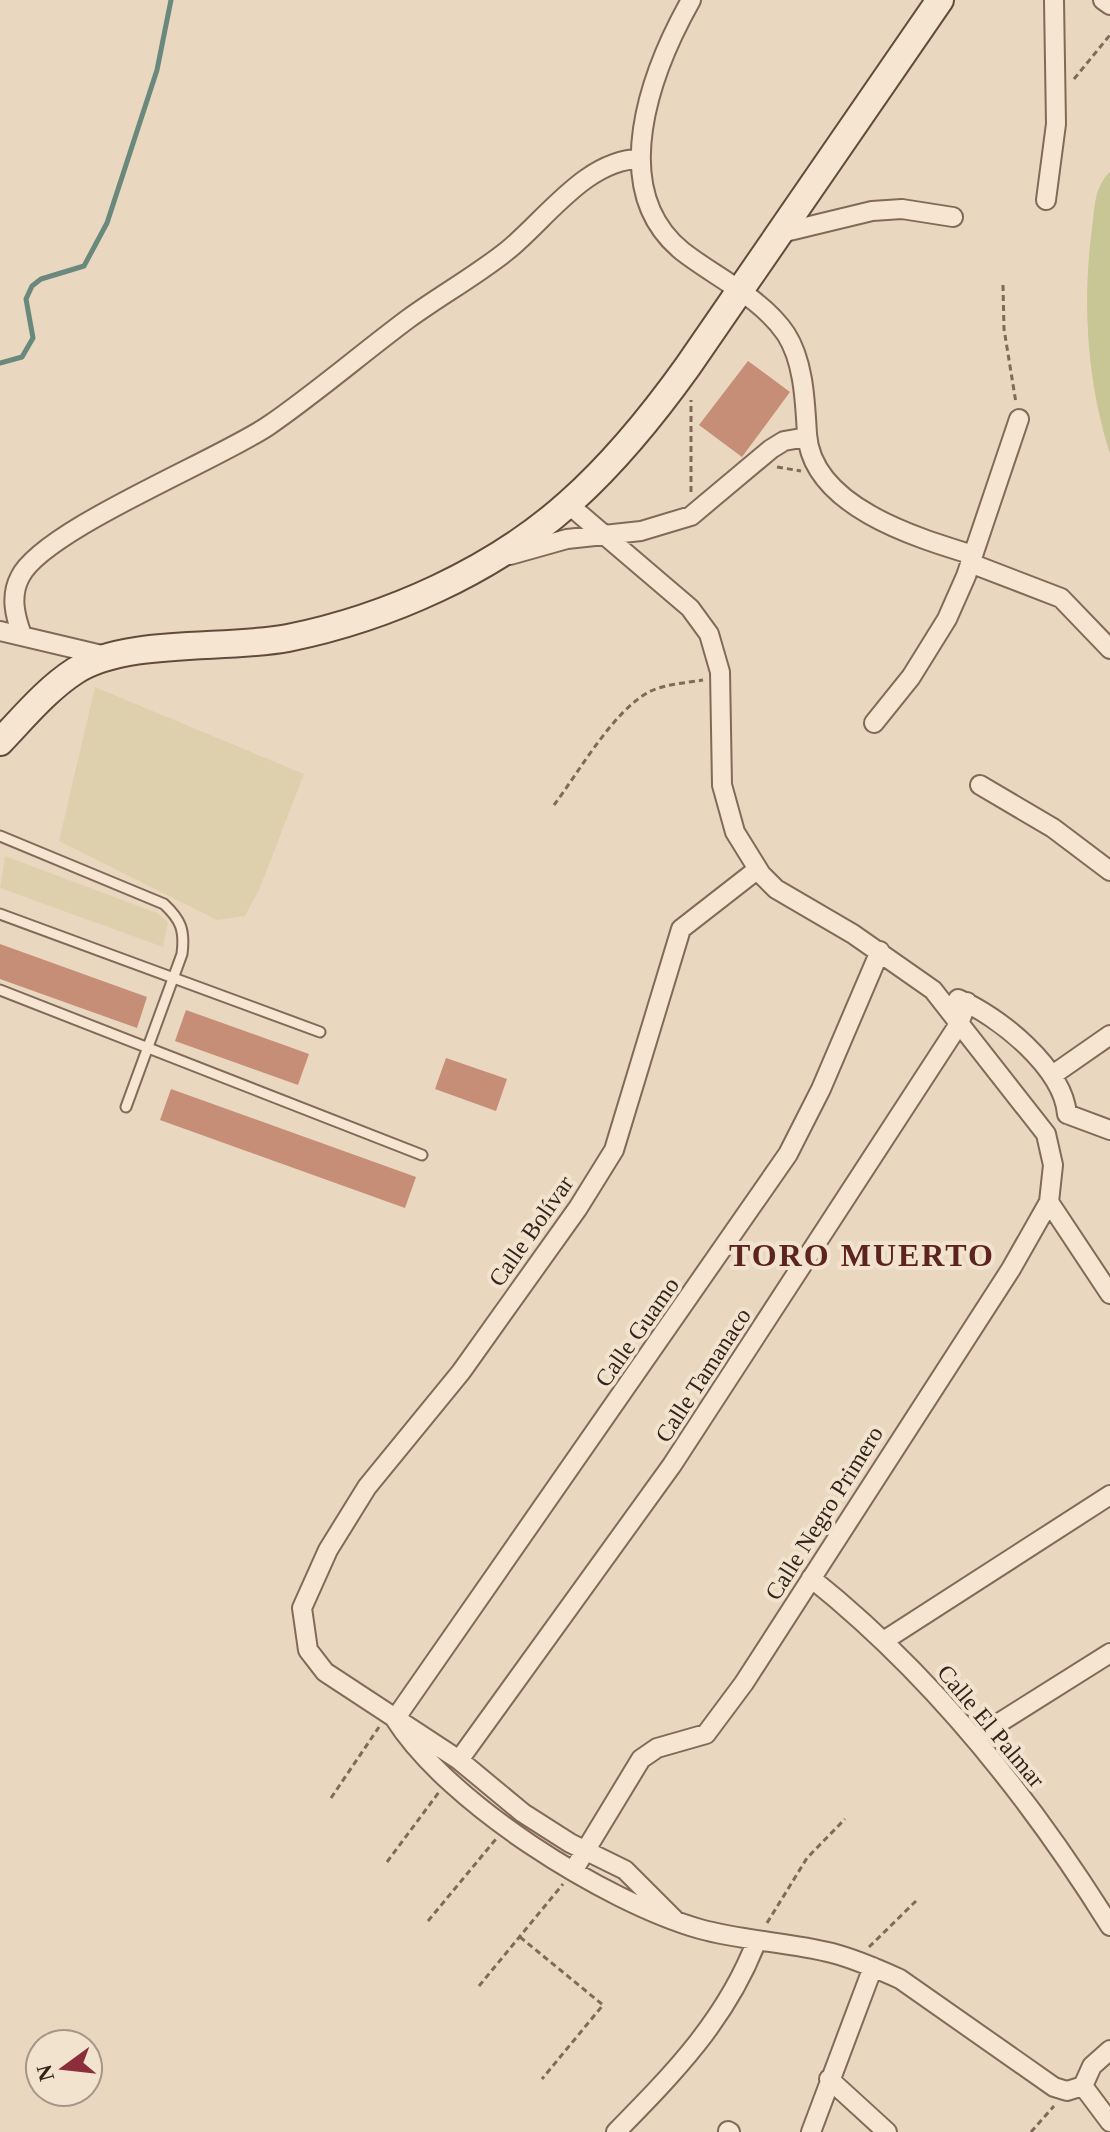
<svg xmlns="http://www.w3.org/2000/svg" width="1110" height="2132" font-family="'Times New Roman',serif">
<style>
.farmland{fill:#dfd0ad}
.green{fill:#c7c694}
.lines{fill:none;stroke-linecap:round;stroke-linejoin:round}
.stream{stroke:#6a897d;stroke-width:5}
.building{fill:#c68d77}
.lane-casing{stroke:#826959;stroke-width:13}
.street-casing{stroke:#826959;stroke-width:22}
.secondary-casing{stroke:#634a3c;stroke-width:30}
.path{stroke:#826959;stroke-width:3;stroke-dasharray:6 4;stroke-linecap:butt}
.lane{stroke:#f6e6d1;stroke-width:9}
.street{stroke:#f6e6d1;stroke-width:18}
.secondary{stroke:#f6e6d1;stroke-width:26}
.labels{text-anchor:middle;stroke-width:8;stroke-linejoin:round;paint-order:stroke}
.street-label{font-size:24px;fill:#32241c;stroke:#f2e3ce}
.district-label{font-size:32px;font-weight:bold;letter-spacing:2px;fill:#5c231f;stroke:#f2e3ce}
</style>
<rect width="100%" height="100%" fill="#ead7bf"/>
<!-- farmland -->
<path class="farmland" d="M95,687L304,774L259,890L245,916L217,920L59,841Z
M5,856L157,913L168,922L163,947L0,888Z"/>
<!-- green -->
<path class="green" d="M1110,172V454C1087,381 1082,305 1092,228C1095,207 1094,187 1110,172Z"/>
<g class="lines">
<!-- stream -->
<path class="stream" d="M0,363L22,357L33,338L26,299L32,286L41,279L84,266L107,223L157,70L171,0"/>
</g>
<!-- building -->
<path class="building" d="M748,361L790,392L742,457L699,425Z
M0,944L147,997L137,1028L0,979Z
M186,1010L309,1054L298,1085L175,1041Z
M446,1058L507,1079L496,1111L435,1089Z
M171,1089L416,1177L405,1208L160,1120Z"/>
<g class="lines">
<!-- lane casing -->
<g class="lane-casing">
<path id="lane" d="M0,836L164,904C181,920 185,930 182,954L126,1107
M0,914L320,1032
M0,990L422,1155"/>
</g>
<!-- street casing -->
<g class="street-casing">
<path id="street" d="M691,0C651,71 606,189 682,251C715,277 762,298 786,334C804,362 805,402 807,434C812,506 914,537 973,555
M1103,0L1110,5
M1046,200L1056,124L1054,0
M781,233L872,211L902,209L953,217
M568,504L690,608L709,634L720,672L722,785L735,832L761,874L776,889L853,934L933,990L1046,1134L1053,1165L1049,1202L1011,1269L744,1683L706,1734L657,1748L641,1759L573,1871
M510,555L567,539L641,531L691,516L771,449L784,441L807,437
M970,563L1061,598L1110,649
M0,631L106,656
M22,635C15,616 10,596 20,577C43,530 216,461 268,426C316,393 361,354 408,319C441,295 477,275 508,250C546,219 587,159 640,159
M874,723L911,677L947,619L966,576L1019,419
M980,785L1053,828L1110,871
M880,951L821,1089L788,1154L395,1719C448,1803 605,1902 700,1929C743,1941 789,1942 832,1953C855,1959 878,1969 900,1979L1054,2087L1067,2091L1083,2086
M958,999C999,1016 1063,1068 1067,1114
M1054,1074L1110,1035
M1067,1114L1110,1130
M1049,1202L1110,1294
M811,1578C931,1674 1029,1796 1110,1926
M885,1640L1110,1495
M975,1738L1110,1653
M459,1760L672,1465L959,1024L967,1002
M674,1919L625,1870L570,1843L523,1813L459,1760L325,1672L308,1650L302,1608L328,1550L367,1487L461,1372L578,1208L614,1150L681,929L758,869
M829,2079L887,2132
M1083,2086L1092,2066L1110,2050
M1083,2086L1110,2122
M728,2131L730,2132
M616,2132C674,2073 727,2019 757,1940
M811,2132L873,1967"/>
</g>
<!-- secondary casing -->
<g class="secondary-casing">
<path id="secondary" d="M0,742C23,718 47,689 75,671C126,638 226,650 288,638C387,618 493,571 569,503C614,463 653,415 688,366L940,0"/>
</g>
<!-- path -->
<path class="path" d="M1074,79L1110,35
M1003,285L1004,329L1016,403
M777,467L801,471
M691,492V400
M554,805C579,772 613,711 649,692C664,684 686,683 703,680
M331,1798L379,1727
M387,1862L439,1792
M428,1921L496,1839
M767,1923L807,1858L845,1819
M520,1937L603,2005L542,2079
M869,1947L916,1901
M479,1986L563,1884
M1031,2132L1054,2106"/>
<!-- lane -->
<use href="#lane" class="lane"/>
<!-- street -->
<use href="#street" class="street"/>
<!-- secondary -->
<use href="#secondary" class="secondary"/>
</g>
<g class="labels">
<!-- street labels -->
<g class="street-label">
<text transform="translate(531 1231) rotate(-55)" y="8">Calle Bolívar</text>
<text transform="translate(637 1332) rotate(-55)" y="8">Calle Guamo</text>
<text transform="translate(703 1375) rotate(-57)" y="8">Calle Tamanaco</text>
<text transform="translate(824 1513) rotate(-58)" y="8">Calle Negro Primero</text>
<text transform="translate(991 1726) rotate(50)" y="8">Calle El Palmar</text>
</g>
<!-- district labels -->
<g class="district-label">
<text x="862" y="1266">TORO MUERTO</text>
</g>
</g>
<!-- north arrow -->
<g transform="translate(64 2068) rotate(255)"><circle r="38" fill="#f2e3ce" stroke="#a59787" stroke-width="2"/>
<path d="M0-6L14 30L0 20L-14 30Z" fill="#8c2d3b"/>
<text y="-12" font-size="22" font-weight="bold" text-anchor="middle" fill="#32241c">N</text>
</g>
</svg>
